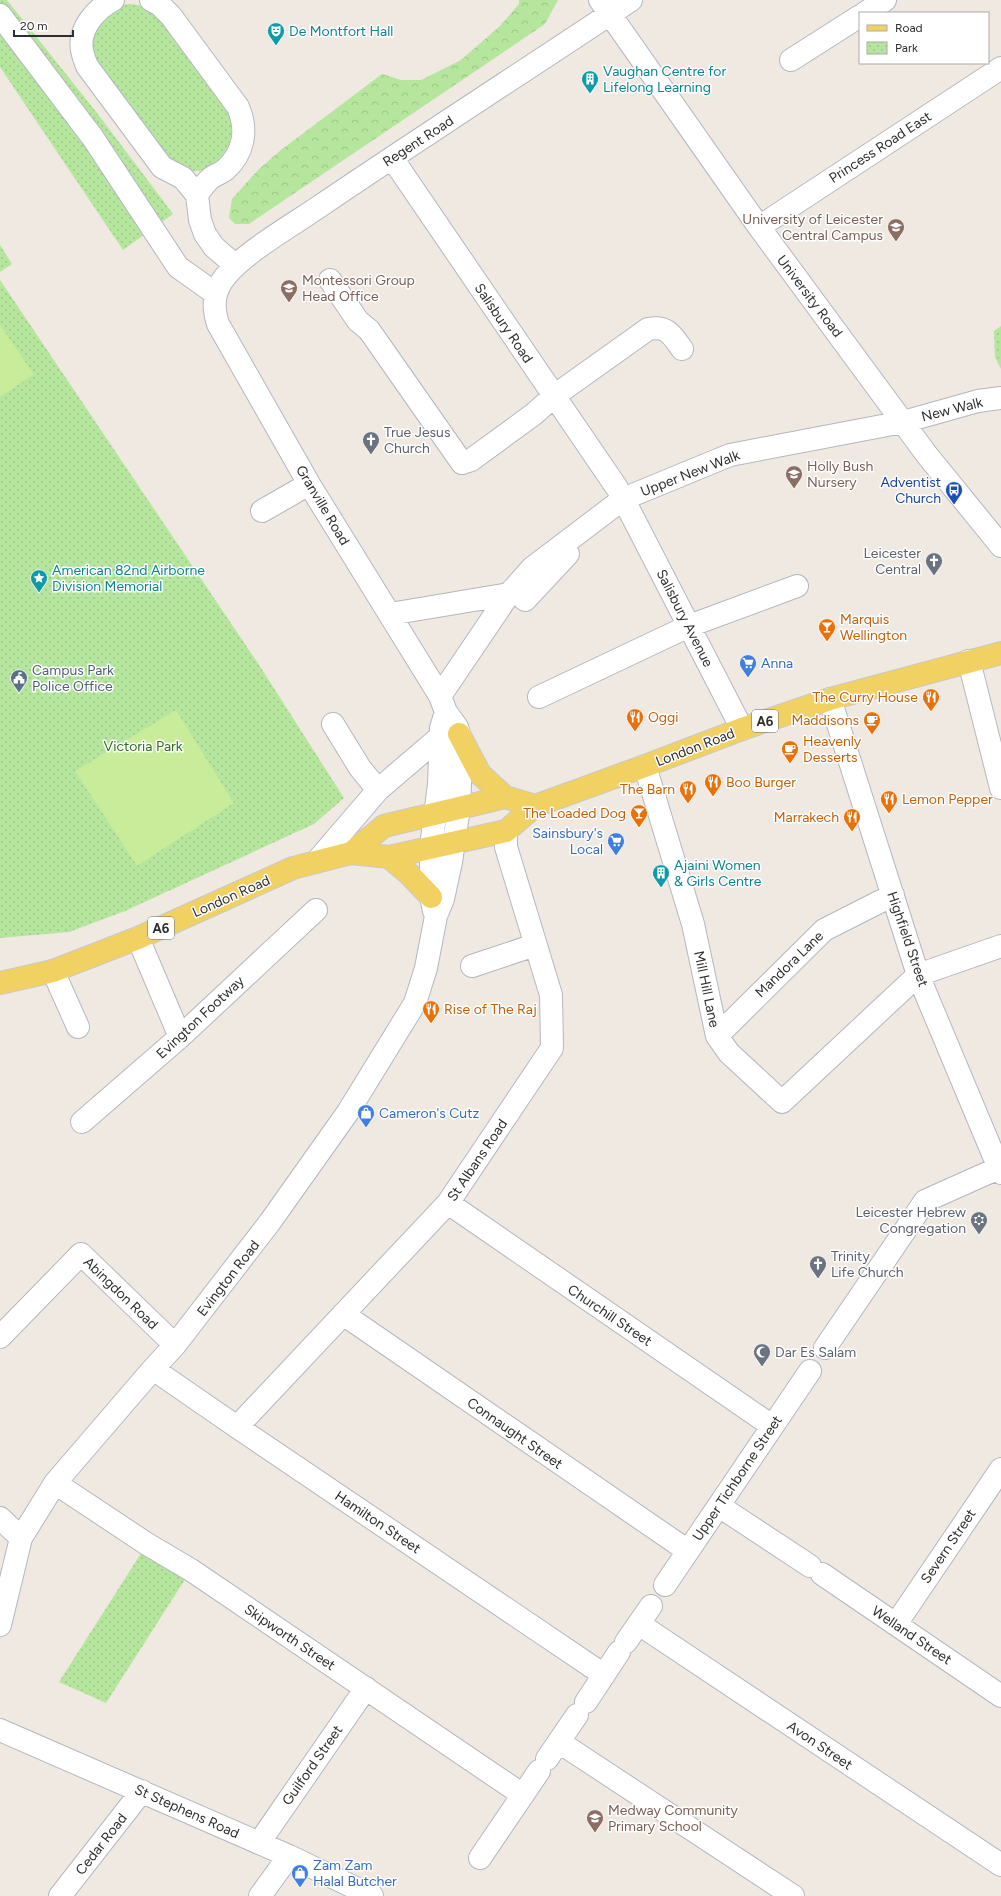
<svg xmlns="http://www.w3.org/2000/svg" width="1001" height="1896" font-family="Figtree,sans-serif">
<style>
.forest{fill:url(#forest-crowns)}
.park{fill:url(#park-dots)}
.pitch{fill:#c9ec9a}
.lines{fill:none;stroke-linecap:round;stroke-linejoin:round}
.minor-casing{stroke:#b4b7c1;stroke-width:24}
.major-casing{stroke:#c9c9c9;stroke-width:24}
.minor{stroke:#fff;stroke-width:22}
.major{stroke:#f2d163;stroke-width:22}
.labels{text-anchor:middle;stroke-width:3;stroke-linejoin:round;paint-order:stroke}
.shield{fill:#fff;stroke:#6d6d6d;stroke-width:1}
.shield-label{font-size:13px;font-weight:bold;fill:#2e2e2e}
.culture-label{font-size:14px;fill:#0d838f;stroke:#fff;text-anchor:start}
.street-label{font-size:14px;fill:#2e2e2e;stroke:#fff}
.education-label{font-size:14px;fill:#785e54;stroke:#fff;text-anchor:start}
.worship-label{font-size:14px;fill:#5b616d;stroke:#fff;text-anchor:start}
.transit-label{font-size:14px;fill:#164399;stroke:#fff;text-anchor:end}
.food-label{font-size:14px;fill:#c56008;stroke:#fff;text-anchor:start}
.shop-label{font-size:14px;fill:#366cbe;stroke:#fff;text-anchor:start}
.service-label{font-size:14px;fill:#4e5e75;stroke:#fff;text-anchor:start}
.park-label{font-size:14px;fill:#2c6e1b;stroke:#fff}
</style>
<defs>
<pattern id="forest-crowns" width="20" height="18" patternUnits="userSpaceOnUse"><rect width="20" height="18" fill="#b6e59e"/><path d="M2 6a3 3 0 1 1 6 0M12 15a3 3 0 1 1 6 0" fill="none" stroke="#9dc588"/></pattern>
<pattern id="park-dots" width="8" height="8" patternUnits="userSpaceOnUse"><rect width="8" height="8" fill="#b6e59e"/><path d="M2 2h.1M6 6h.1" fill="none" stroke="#9dc588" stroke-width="1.8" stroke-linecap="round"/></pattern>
</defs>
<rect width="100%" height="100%" fill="#efe9e1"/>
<!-- forest -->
<path class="forest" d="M519,0H558L545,24L249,224H235L229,218L232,199L258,170L281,150L382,74L401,80H421L461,60L500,26L519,4Z"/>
<!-- park -->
<path class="park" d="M0,0H7L97,113L173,214L123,250L0,67Z
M130,4L143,6L155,11L234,116C236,127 235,144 229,153C223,161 206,171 197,171C188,171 180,168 173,165L93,61L91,35L96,23L117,6Z
M0,245L12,264L0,272Z
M0,280L261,668L344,798L314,824L125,911L69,932L0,938Z
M1001,326V369L995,357L994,331Z
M147,1544L191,1570L106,1703L59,1682Z"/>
<!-- pitch -->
<path class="pitch" d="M0,325L34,374L0,397Z
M176,710L234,803L137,866L75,771Z"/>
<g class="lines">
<!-- minor casing -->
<g class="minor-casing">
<path id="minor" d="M113,0C96,9 78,29 82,50C83,56 85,61 87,66L162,167L183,178L197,195L200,220L205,234L214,247L235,265
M151,0L160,5L171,16L238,107C248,130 244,153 225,170C221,173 215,175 211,178C206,182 201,189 197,195
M600,0L759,227L927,455L1001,546
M865,13L885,0
M0,15L93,138L178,267L216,294
M791,60L860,16
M392,158L617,488
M759,227L1001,68
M330,280L358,321L369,330L462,463L471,460L534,414L554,396L648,329C667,325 672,335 682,349
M628,508L742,729
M262,511L309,484
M513,589L525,600L568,554
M390,614L509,594
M969,661L1001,788
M440,696L509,594L532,568L623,499L730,455L903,422L978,401L1001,398
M539,697L689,626L797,586
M830,699L918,975L1001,1173
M333,724L360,768L378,790
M645,766L693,924L717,1036L729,1053L782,1102L918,975L1001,946
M317,861L378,790L441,736
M434,911L431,897V847L439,784L441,728L446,712
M138,938L180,1037
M472,966L535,945
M53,971L78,1027
M717,1036L824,930L893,895
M82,1122L180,1037L316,910
M448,1203L772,1426
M343,1314L688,1551
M0,1337L81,1254L175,1345
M825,1348L925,1201L1001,1167
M153,1369L237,1427L604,1675
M237,1427L448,1203L552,1048L551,995L506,847V831
M55,1483L147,1544L191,1570L523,1795
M719,1506L810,1566
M0,1518L21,1538
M822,1574L1001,1696
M665,1585L810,1371
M639,1624L1001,1865
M896,1624L1001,1469
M0,1625L21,1538L55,1483L153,1369L175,1345L270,1222L348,1112L415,1003L426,968L436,916L443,899L451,862L459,808L461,759L459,734L457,727L446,712L440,696L309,484L218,324C213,308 213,295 222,281C239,255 296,223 323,204C425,135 529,68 631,0
M626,1642L651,1606
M586,1702L619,1652
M0,1730L289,1856L372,1896
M559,1742L793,1896
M547,1759L577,1715
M259,1843L366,1688
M480,1858L539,1771
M60,1896L142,1791
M260,1896L289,1856"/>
</g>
<!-- major casing -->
<g class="major-casing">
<path id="major" d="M459,734L480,774L505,797
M351,853L384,826L505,797L535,806
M389,857L408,873L431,897
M0,983L53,971L138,938L293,868L351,853L389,857L506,831L535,806L645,766L742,729L830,699L1001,653"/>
</g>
<!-- minor -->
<use href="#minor" class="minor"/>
<!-- major -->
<use href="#major" class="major"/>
</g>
<!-- icons -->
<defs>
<g id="theatre-pin" transform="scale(0.9)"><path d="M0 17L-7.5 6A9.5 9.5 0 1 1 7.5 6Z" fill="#0f9aa8" stroke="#fff"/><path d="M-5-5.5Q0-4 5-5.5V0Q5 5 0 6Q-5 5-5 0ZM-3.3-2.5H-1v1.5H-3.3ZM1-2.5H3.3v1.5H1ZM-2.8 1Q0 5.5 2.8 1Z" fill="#fff"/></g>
<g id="building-pin" transform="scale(0.9)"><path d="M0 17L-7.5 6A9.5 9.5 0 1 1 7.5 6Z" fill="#0f9aa8" stroke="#fff"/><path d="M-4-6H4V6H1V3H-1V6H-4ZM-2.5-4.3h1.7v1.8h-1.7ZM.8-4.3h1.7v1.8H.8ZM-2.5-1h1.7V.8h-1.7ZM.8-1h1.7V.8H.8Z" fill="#fff"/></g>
<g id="university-pin" transform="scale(0.9)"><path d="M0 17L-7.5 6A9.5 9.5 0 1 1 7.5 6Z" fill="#8d6e63" stroke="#fff"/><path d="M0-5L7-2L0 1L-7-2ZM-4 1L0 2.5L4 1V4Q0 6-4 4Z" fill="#fff"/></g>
<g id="school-pin" transform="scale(0.9)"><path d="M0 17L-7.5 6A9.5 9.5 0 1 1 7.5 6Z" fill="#8d6e63" stroke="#fff"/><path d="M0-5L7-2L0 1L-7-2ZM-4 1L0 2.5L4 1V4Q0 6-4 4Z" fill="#fff"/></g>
<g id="church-pin" transform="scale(0.9)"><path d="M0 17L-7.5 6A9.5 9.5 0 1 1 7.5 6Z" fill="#6b7280" stroke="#fff"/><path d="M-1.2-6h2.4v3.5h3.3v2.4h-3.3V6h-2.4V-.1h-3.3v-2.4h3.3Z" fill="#fff"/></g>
<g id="bus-pin" transform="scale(0.9)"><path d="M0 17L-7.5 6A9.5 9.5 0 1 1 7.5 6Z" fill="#1a4fb4" stroke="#fff"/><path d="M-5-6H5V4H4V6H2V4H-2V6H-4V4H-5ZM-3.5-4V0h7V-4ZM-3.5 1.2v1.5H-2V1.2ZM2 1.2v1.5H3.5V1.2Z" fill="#fff"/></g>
<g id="sight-pin" transform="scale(0.9)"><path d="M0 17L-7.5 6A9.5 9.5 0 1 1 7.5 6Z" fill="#0f9aa8" stroke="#fff"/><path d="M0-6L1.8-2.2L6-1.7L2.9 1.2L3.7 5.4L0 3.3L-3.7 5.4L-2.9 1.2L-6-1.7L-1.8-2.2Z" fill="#fff"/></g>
<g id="bar-pin" transform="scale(0.9)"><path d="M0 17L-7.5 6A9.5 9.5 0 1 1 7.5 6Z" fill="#e8710a" stroke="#fff"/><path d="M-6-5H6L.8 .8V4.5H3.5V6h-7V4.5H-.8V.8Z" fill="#fff"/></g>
<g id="supermarket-pin" transform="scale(0.9)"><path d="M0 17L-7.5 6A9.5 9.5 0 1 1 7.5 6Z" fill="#3f7fe0" stroke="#fff"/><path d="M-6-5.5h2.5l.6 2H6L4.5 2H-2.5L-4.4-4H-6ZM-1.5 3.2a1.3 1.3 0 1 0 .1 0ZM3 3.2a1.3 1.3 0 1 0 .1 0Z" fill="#fff"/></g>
<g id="civic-pin" transform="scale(0.9)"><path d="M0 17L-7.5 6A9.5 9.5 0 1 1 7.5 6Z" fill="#5c6f8a" stroke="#fff"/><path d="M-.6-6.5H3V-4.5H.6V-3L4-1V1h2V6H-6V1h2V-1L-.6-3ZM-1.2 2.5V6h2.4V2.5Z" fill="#fff"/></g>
<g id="restaurant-pin" transform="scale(0.9)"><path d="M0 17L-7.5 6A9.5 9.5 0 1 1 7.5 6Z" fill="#e8710a" stroke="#fff"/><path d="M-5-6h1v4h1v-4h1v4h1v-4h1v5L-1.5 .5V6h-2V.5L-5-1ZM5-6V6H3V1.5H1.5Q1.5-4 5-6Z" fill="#fff"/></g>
<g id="cafe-pin" transform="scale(0.9)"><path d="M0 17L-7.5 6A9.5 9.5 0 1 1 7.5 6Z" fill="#e8710a" stroke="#fff"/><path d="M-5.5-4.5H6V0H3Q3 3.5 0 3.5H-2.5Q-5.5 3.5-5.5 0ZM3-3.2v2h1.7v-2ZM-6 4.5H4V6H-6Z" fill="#fff"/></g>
<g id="shop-pin" transform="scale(0.9)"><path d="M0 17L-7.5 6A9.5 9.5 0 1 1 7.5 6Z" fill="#3f7fe0" stroke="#fff"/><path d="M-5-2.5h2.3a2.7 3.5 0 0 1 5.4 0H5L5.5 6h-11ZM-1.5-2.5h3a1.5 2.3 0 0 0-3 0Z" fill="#fff"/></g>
<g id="synagogue-pin" transform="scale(0.9)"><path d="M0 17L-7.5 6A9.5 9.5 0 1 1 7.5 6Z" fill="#6b7280" stroke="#fff"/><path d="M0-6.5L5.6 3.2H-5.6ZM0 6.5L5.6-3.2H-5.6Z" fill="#fff"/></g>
<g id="mosque-pin" transform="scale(0.9)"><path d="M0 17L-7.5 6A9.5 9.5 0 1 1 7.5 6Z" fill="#6b7280" stroke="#fff"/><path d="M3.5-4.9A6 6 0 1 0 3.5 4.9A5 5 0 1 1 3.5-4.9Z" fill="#fff"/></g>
</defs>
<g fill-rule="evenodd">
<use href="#theatre-pin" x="276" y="31"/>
<use href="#building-pin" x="590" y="79"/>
<use href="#university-pin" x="896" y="227"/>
<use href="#school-pin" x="289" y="288"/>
<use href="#church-pin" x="371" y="440"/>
<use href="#school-pin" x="794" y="474"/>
<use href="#bus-pin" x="954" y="490"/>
<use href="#church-pin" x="934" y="561"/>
<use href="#sight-pin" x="39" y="578"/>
<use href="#bar-pin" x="827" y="627"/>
<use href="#supermarket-pin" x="748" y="663"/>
<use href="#civic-pin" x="19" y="678"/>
<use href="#restaurant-pin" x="931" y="697"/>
<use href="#restaurant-pin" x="635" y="717"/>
<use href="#cafe-pin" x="872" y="720"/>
<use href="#cafe-pin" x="790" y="749"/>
<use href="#restaurant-pin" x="713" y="782"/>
<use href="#restaurant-pin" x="688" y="789"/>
<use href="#restaurant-pin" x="889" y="799"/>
<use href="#bar-pin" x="639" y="813"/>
<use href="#restaurant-pin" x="852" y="817"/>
<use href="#supermarket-pin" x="616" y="841"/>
<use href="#building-pin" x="661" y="873"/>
<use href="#restaurant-pin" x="431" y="1009"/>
<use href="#shop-pin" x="366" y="1113"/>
<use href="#synagogue-pin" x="979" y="1220"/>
<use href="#church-pin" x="818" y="1264"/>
<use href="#mosque-pin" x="762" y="1352"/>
<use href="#school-pin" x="595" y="1818"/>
<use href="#shop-pin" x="300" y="1873"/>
</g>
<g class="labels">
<!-- shield labels -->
<g class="shield">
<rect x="752" y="710" width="26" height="22" rx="3"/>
<rect x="148" y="917" width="26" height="22" rx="3"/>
</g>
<g class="shield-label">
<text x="765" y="726">A6</text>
<text x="161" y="933">A6</text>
</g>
<!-- culture labels -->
<g class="culture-label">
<text x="289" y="36">De Montfort Hall</text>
<text x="603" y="76">Vaughan Centre for<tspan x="603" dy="16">Lifelong Learning</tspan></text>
<text x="52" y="575">American 82nd Airborne<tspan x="52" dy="16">Division Memorial</tspan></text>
<text x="674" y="870">Ajaini Women<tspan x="674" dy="16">&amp; Girls Centre</tspan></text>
</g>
<!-- street labels -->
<g class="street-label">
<text transform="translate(418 141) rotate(-33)" y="5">Regent Road</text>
<text transform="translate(880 147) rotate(-33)" y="5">Princess Road East</text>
<text transform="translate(810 296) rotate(53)" y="5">University Road</text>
<text transform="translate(504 323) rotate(56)" y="5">Salisbury Road</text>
<text transform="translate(952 409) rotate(-14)" y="5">New Walk</text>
<text transform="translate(690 473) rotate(-21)" y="5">Upper New Walk</text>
<text transform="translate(323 505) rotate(59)" y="5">Granville Road</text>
<text transform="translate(685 618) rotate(63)" y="5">Salisbury Avenue</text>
<text transform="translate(695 747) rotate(-21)" y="5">London Road</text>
<text transform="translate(231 896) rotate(-24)" y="5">London Road</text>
<text transform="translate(908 939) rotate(71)" y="5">Highfield Street</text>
<text transform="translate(789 964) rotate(-44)" y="5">Mandora Lane</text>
<text transform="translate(707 989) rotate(78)" y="5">Mill Hill Lane</text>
<text transform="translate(200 1017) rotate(-43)" y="5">Evington Footway</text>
<text transform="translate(477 1160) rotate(-56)" y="5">St Albans Road</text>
<text transform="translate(228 1278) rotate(-52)" y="5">Evington Road</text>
<text transform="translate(121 1293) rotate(44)" y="5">Abingdon Road</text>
<text transform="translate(610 1315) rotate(34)" y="5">Churchill Street</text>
<text transform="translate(515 1433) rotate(35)" y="5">Connaught Street</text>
<text transform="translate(737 1478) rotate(-56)" y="5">Upper Tichborne Street</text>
<text transform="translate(378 1522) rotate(34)" y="5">Hamilton Street</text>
<text transform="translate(948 1546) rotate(-56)" y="5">Severn Street</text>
<text transform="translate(912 1635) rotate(34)" y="5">Welland Street</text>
<text transform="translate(290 1637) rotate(34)" y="5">Skipworth Street</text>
<text transform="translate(820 1745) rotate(34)" y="5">Avon Street</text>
<text transform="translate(312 1765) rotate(-55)" y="5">Guilford Street</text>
<text transform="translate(187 1811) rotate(24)" y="5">St Stephens Road</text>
<text transform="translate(101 1844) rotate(-52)" y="5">Cedar Road</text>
</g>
<!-- education labels -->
<g class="education-label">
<text x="883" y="224" text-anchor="end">University of Leicester<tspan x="883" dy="16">Central Campus</tspan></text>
<text x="302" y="285">Montessori Group<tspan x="302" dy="16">Head Office</tspan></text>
<text x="807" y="471">Holly Bush<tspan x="807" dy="16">Nursery</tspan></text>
<text x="608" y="1815">Medway Community<tspan x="608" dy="16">Primary School</tspan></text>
</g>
<!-- worship labels -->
<g class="worship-label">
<text x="384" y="437">True Jesus<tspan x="384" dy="16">Church</tspan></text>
<text x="921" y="558" text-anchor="end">Leicester<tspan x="921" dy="16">Central</tspan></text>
<text x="966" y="1217" text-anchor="end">Leicester Hebrew<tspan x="966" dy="16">Congregation</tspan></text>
<text x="831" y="1261">Trinity<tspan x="831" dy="16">Life Church</tspan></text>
<text x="775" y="1357">Dar Es Salam</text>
</g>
<!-- transit labels -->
<g class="transit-label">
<text x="941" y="487">Adventist<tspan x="941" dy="16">Church</tspan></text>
</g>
<!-- food labels -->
<g class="food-label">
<text x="840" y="624">Marquis<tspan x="840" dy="16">Wellington</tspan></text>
<text x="918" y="702" text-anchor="end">The Curry House</text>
<text x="648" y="722">Oggi</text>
<text x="859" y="725" text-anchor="end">Maddisons</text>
<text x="803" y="746">Heavenly<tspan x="803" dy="16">Desserts</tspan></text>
<text x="726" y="787">Boo Burger</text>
<text x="675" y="794" text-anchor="end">The Barn</text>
<text x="902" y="804">Lemon Pepper</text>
<text x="626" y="818" text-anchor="end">The Loaded Dog</text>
<text x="839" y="822" text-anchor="end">Marrakech</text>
<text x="444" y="1014">Rise of The Raj</text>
</g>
<!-- shop labels -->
<g class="shop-label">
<text x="761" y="668">Anna</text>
<text x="603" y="838" text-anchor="end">Sainsbury's<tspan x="603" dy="16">Local</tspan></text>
<text x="379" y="1118">Cameron's Cutz</text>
<text x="313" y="1870">Zam Zam<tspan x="313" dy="16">Halal Butcher</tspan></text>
</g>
<!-- service labels -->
<g class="service-label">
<text x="32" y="675">Campus Park<tspan x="32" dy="16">Police Office</tspan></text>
</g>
<!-- park labels -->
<g class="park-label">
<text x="143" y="751">Victoria Park</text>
</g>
</g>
<!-- legend -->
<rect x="859" y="12" width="130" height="52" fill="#ffffff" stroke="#ababab"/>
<rect x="867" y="25" width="20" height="6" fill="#f2d163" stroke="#ababab"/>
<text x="895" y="32" font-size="12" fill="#2e2e2e">Road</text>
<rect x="867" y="42" width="20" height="12" fill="url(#park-dots)" stroke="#ababab"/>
<text x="895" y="52" font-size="12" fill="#2e2e2e">Park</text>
<!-- scale -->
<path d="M14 30v6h59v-6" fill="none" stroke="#2e2e2e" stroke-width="2"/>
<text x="20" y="30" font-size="12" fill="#2e2e2e" stroke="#ffffff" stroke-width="3" paint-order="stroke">20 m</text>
</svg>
